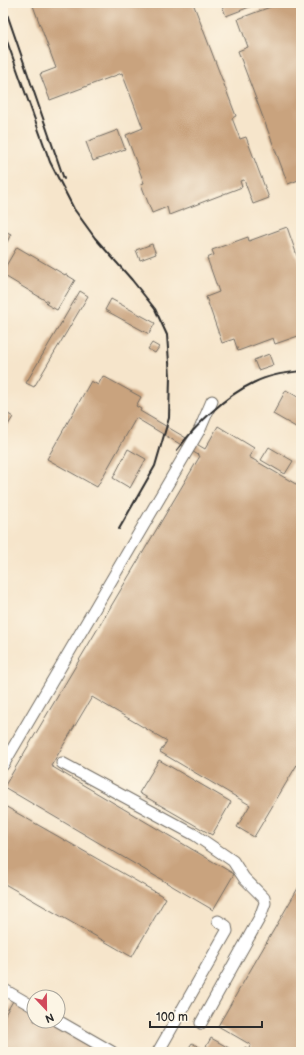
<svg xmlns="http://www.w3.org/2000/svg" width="304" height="1055" font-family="'Balsamiq Sans',sans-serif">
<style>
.building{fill:#c9a37e}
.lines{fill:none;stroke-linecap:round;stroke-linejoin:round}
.minor-casing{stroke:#726c63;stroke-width:13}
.minor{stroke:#fff;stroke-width:11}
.rail{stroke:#2b2b2b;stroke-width:2}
</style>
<rect width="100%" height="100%" fill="#fcf5e5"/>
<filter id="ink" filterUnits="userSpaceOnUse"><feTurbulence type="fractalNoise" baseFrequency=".025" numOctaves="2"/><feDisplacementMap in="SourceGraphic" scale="8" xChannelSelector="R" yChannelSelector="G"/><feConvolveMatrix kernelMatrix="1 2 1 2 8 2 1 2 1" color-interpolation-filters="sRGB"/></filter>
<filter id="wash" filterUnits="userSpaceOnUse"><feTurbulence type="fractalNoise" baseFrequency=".012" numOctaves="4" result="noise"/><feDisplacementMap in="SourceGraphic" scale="16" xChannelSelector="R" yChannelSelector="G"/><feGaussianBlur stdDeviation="0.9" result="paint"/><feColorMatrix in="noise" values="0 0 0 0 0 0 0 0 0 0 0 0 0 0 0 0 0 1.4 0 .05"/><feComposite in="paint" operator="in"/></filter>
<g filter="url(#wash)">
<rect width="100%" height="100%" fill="#f6e5cb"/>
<g id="blocks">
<!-- building -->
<path class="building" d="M32,3H193L236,116L232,118L240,139L246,137L269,198L253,204L244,180L240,181L242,187L169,215L167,207L152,213L141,184L144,183L126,135L143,128L122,73L50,100L40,74L56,68Z
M221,3H260L226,16Z
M281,3H301V179L288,184L238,51L248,47L238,19Z
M118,130L125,149L93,161L86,142Z
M287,227L301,267V335L275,344L273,338L238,351L234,339L222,343L206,297L219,292L207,258L214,255L212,250L248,237L249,241Z
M3,230L11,234L7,242L3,240Z
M152,244L156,254L140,260L136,250Z
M17,247L65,275V274L75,280L57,310L46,304L48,302L3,275V271Z
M80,291L88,296L34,387L26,383Z
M111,299L155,323L149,334L105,310Z
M152,343L159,347L155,353L148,349Z
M269,354L273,365L258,370L254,360Z
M103,376L141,397L136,406L141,409L140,411L205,449L218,426L254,448L249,457L301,487V758L254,837L237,827L250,805L160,752L167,741L92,697L51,766L234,874L213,910L4,787L200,456L136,418L97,487L47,459L91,381L98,385Z
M286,390L301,399V430L273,414Z
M5,412L13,417L3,433V415Z
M269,447L293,461L285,474L261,460Z
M128,449L146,459L130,488L113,478Z
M159,760L231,802L212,835L139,793Z
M3,805L166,898L132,957L3,883Z
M301,883V1052H242L245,1047L249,1049L251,1045L218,1026Z
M13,1001L34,1013V1021H47L100,1052H9L3,1048V1018Z
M211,1038L236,1052H186L192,1043L204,1050Z"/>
</g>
</g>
<g filter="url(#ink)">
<use href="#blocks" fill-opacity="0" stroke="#726c63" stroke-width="1"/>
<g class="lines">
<!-- minor casing -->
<g class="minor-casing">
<path id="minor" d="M62,763L195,835L233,861L244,878L264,898L265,903L260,917L201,1023
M3,765L200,429L212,401
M3,989L34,1007
M58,1021L112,1052
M158,1052L227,931L226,926L218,921"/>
</g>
<!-- minor -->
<use href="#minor" class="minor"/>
<!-- rail -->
<path class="rail" d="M6,11L64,179
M3,30L50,162L74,209L95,238L132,280L155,309L167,335L170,376L169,418L155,466L119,529
M177,450C196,425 225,396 253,383C268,375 285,373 301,371"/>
</g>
</g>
<!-- margin -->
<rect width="304" height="1055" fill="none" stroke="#fcf5e5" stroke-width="16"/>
<!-- north arrow -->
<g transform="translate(46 1009) rotate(158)"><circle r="19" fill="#fcf5e5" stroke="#a8a49b"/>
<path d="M0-3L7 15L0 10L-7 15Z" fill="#d1495b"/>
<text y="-6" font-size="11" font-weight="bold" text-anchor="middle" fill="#2b2b2b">N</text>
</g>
<!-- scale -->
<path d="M150 1021v6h112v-6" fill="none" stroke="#2b2b2b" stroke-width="2"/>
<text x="156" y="1021" font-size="12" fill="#2b2b2b" stroke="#fcf5e5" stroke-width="3" paint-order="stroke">100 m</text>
</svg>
